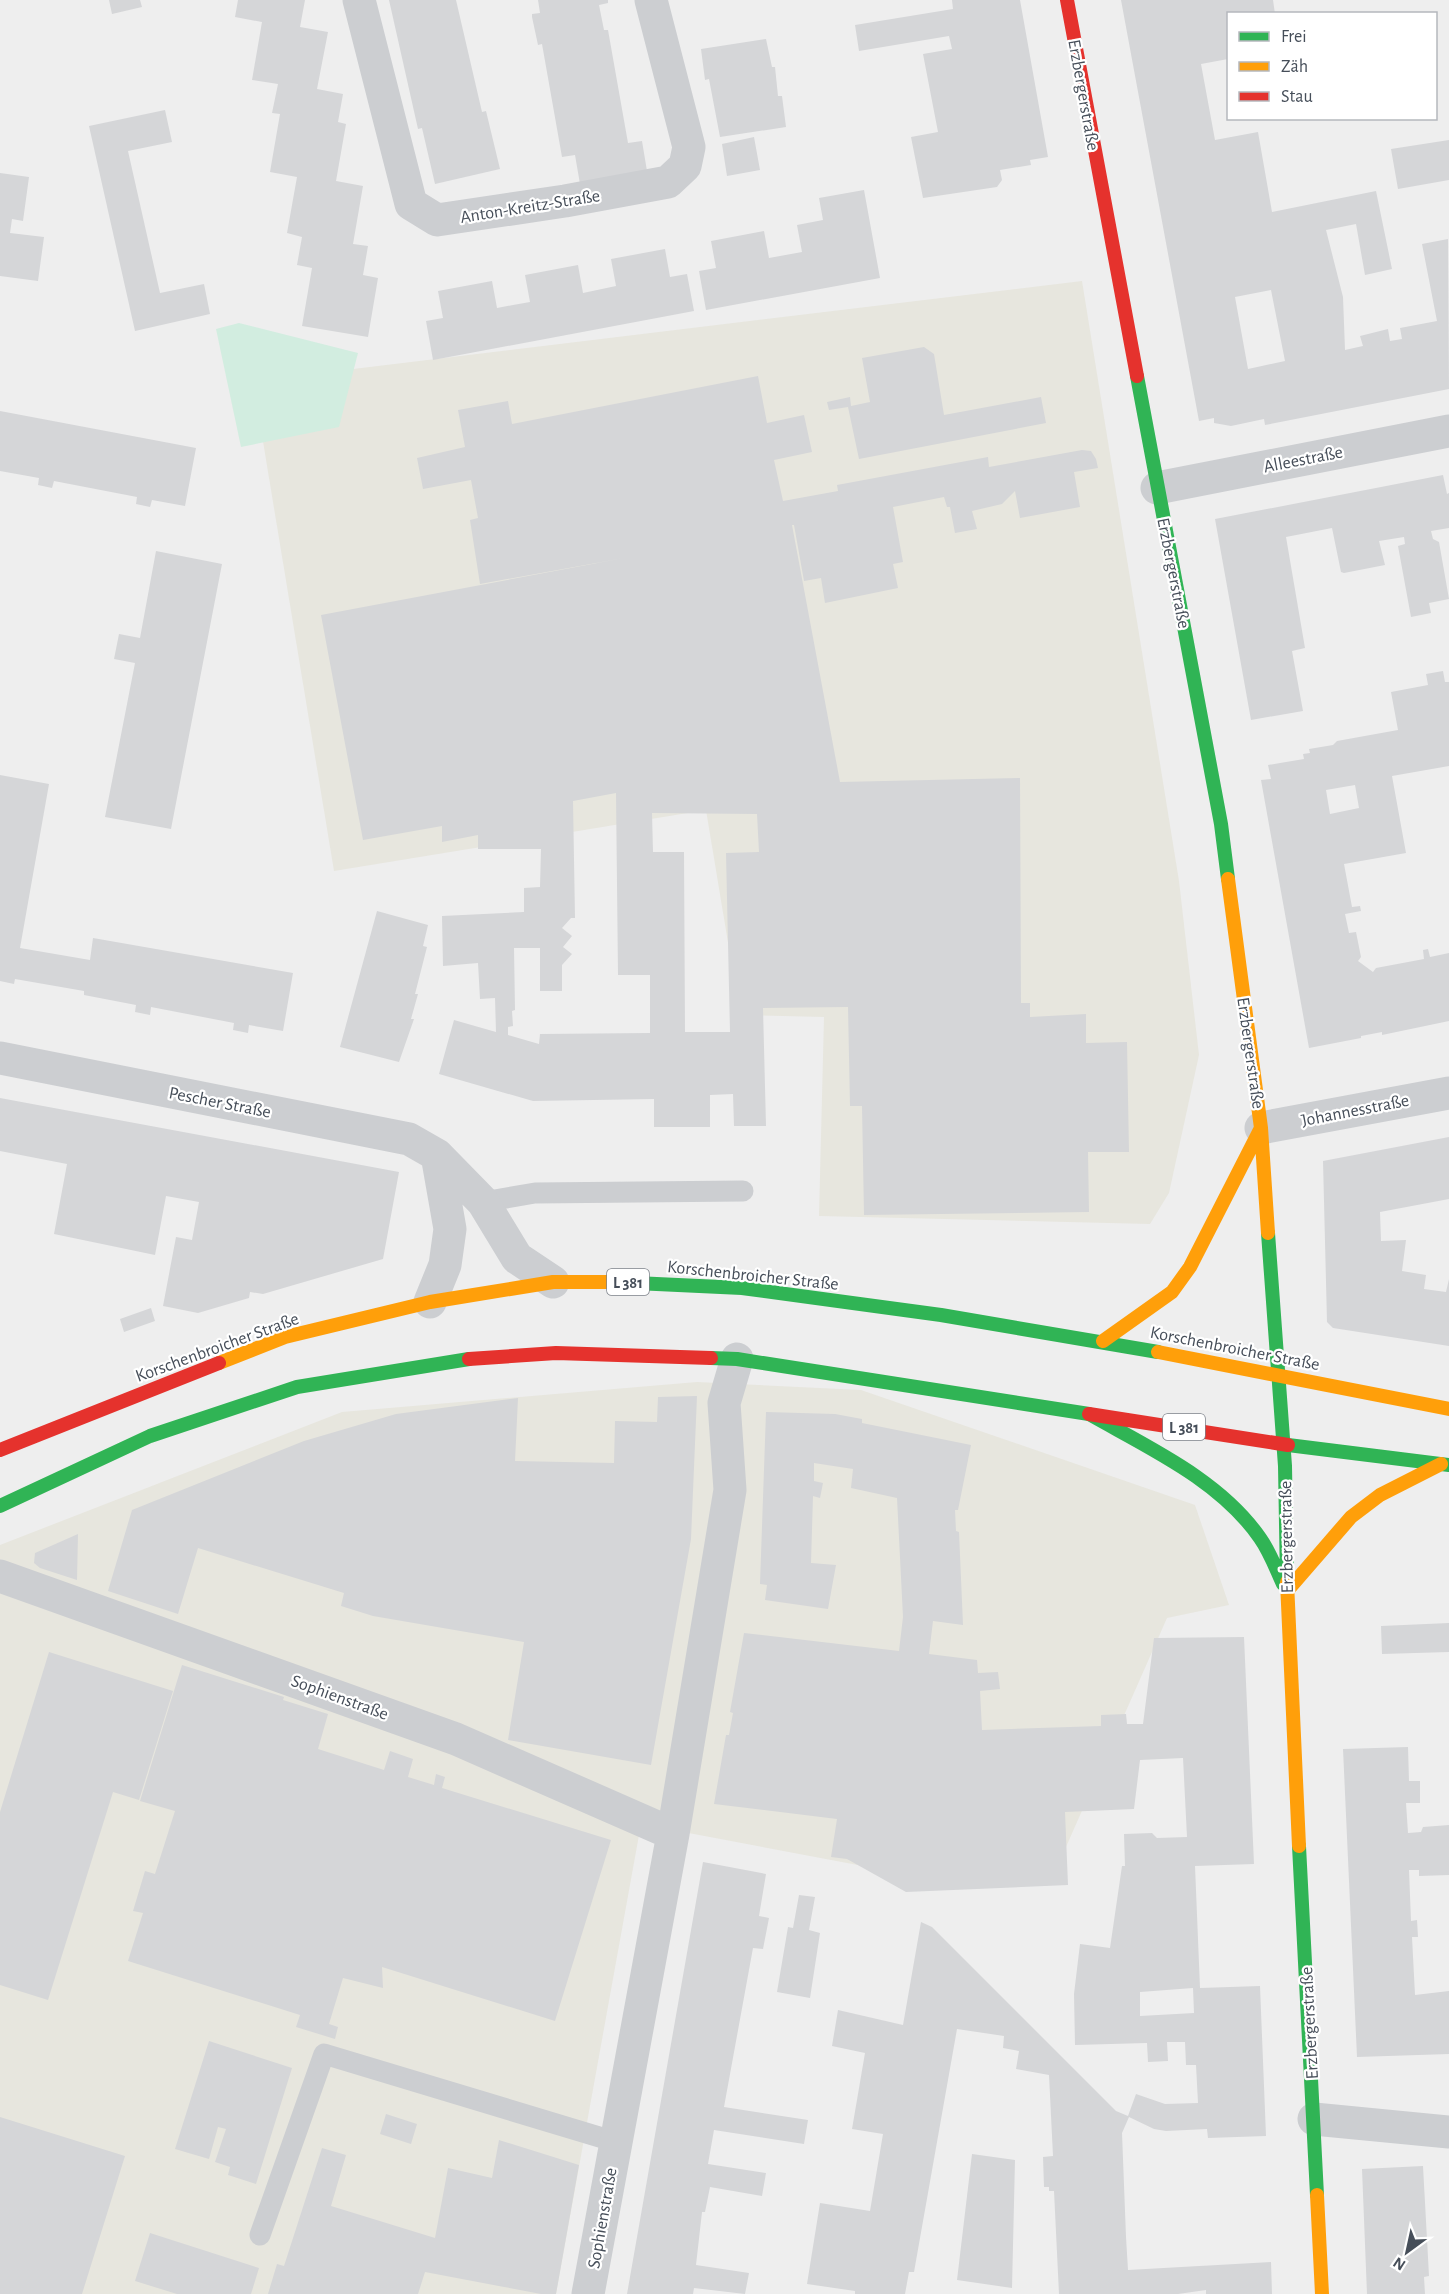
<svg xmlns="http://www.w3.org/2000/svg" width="1449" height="2294" font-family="'Alegreya Sans',sans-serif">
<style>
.commercial{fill:#e7e6de}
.green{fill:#d2ede0}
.building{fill:#d5d6d8;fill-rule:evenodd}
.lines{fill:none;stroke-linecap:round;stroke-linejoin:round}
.lane{stroke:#ccced1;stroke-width:21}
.street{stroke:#ccced1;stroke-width:33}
.fast{stroke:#30b455;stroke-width:14}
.slow{stroke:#ff9f0a;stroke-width:14}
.jam{stroke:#e5322d;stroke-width:14}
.labels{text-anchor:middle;stroke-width:4.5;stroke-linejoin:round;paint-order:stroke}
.shield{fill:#fff;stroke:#7e838b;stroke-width:1.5}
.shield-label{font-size:16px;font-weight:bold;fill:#464e59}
.street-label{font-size:18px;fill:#464e59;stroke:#fff}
</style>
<rect width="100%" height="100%" fill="#eee"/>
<!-- commercial -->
<path class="commercial" d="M1082,281L1179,881L1199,1055L1169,1193L1150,1224L819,1216L824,1017L740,1015L706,810L334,871L253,381Z
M697,1382L861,1390L1195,1505L1229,1605L1167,1618L1062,1856L863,1866L641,1824L556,2294H0V1545L342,1412Z"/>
<!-- green -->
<path class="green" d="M239,323L358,353L339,427L241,447L216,329Z"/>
<!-- building -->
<path class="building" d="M109,0H140L142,7L112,14Z
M238,0H305L300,27L328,32L317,89L343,94L338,122L346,124L336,181L363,186L353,244L368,246L363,275L378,278L368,337L302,326L312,268L297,265L302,237L287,233L297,177L270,172L280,114L272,113L278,84L252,80L262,22L235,17Z
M389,0H456L482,112L486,111L500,169L435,184L422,128L418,129Z
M538,0H608V3L599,5L604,30H608L628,143L642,141L647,171L580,184L575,155L562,157L542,44L538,45L532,17V14L540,13Z
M952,0H1020L1048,157L1030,160L1031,165L1000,170L1002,180L997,187L923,198L911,137L938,132L923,54L952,49L949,36L859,51L855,25L953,9Z
M1121,0H1273L1275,14H1228V59L1201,64L1215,140L1258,132L1272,212L1376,191L1392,269L1365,275L1356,224L1326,230L1343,297L1345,350L1363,346L1360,336L1388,329L1390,341L1402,339L1400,328L1437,321L1422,244L1448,239L1449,389L1265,425L1264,419L1231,426L1214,423V418L1199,421ZM1271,290L1285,361L1248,369L1235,297Z
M766,39L772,67H775L778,96H782L786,127L720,137L709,79L705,80L701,49Z
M165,110L172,142L128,151L160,293L204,284L210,314L135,331L89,126Z
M754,137L760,170L727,176L722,144Z
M1449,140V180L1398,189L1391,149Z
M0,173L29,177L23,221L12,219L10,233L44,237L38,281L0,276Z
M864,190L880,278L706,310L699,271L716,268L711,241L764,231L769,258L802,252L797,225L823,220L819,198Z
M665,249L670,277L687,274L694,311L433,360L426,321L443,318L438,291L492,281L497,308L513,305L530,302L525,275L578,265L583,293L616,286L611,259Z
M924,347L934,354L944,415L1041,397L1046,423L859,459L848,407L829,410L827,402L850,397L851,406L870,402L862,358Z
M758,376L767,423L804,415L812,452L774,460L783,501L838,491L837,485L988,457L989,467L1082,450L1091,451L1096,459L1098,468L1074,472L1080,507L1020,518L1015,491L1002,504L972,511L977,529L955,533L950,507H947L944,497L893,507L903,562L893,564L898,588L825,603L821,578L804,581L794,525H792L840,782L1020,778L1021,1003H1030V1017L1086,1014V1043L1127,1042L1129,1152H1088L1089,1212L864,1215L862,1106H850L848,1007L763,1008L766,1126H734L733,1094L710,1095V1127H654V1099L533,1101L439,1074L454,1020L496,1032L495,998L480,999L478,963L443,966L442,916L524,912V888L540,887L541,849H478V835L442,842V826L363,840L321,615L624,558L480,584L470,520L478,518L471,480L423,489L417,458L465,447L458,410L508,401L512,424ZM616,793L618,975H650V1033L540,1034L539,1044L508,1035V1027L513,1026L512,1011L515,1010L514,948H540V991H562V965L572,954L563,947L572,936L562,928L571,918H575L573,801ZM652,813L757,814L759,852L726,853L730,1032H685L684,852H653Z
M0,411L196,448L185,506L152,500L150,507L136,504L137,497L54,481L52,488L38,485L39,478L0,471Z
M1443,475L1447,494L1449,493V528L1431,531L1433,539L1439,542L1449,599L1429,603L1431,613L1411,617L1398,546L1405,544L1404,537L1379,541L1385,565L1344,573L1341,572L1332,528L1286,537L1305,648L1292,651L1303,711L1251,720L1215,519Z
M156,551L222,564L171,829L105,817L135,663L114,659L119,634L140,638Z
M1443,671L1445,682H1449V766L1392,776L1406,853L1344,864L1352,907L1360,906L1361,911L1345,914L1349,933L1356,932L1361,957L1358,961L1373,972L1376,968L1424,959L1423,950L1428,949L1430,957L1449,953V1021L1382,1035V1032L1361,1036V1038L1309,1048L1261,780L1271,779L1268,765L1304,759L1303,754L1310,753L1309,749L1333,745L1337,741L1398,730L1391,692L1428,685L1426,674ZM1355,785L1359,808L1330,814L1326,790Z
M0,775L49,784L20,948L90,960L93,938L293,973L283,1031L249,1025L248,1033L233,1030L234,1023L151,1007L150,1015L135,1012L136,1005L84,995V991L15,979L14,984L0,981Z
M377,911L428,925L423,946L427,947L415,994H418L411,1019H414L399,1062L340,1047Z
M0,1098L399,1172L383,1259L263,1294L250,1292L249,1298L198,1313L163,1306L176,1237L192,1240L199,1202L166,1196L155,1255L54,1234L67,1164L0,1151Z
M1449,1137V1199L1380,1212L1381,1241L1406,1240L1402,1271L1426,1275L1424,1289L1446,1292L1449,1279V1346L1333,1328L1327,1322L1323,1161Z
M151,1308L155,1321L124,1332L120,1319Z
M697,1396L691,1539L651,1765L508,1740L524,1642L373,1616L341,1606L344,1593L198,1548L178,1614L108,1591L132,1510L304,1441L396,1414L518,1398L515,1461L614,1463L615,1421L657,1422L658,1397Z
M766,1412L835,1414L862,1419V1423L971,1445L958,1510H955L956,1531L959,1532L963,1625L933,1621L929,1654L977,1660L978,1673L998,1672L1000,1689L980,1691L982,1730L1101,1726V1715L1126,1714L1127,1724H1143L1154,1638L1244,1637L1254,1864L1195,1866L1200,1988L1260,1986L1266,2136L1208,2138L1207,2129L1166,2131L1154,2129L1129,2117L1122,2133L1126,2237L1128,2270L1271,2262L1272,2294H1206V2290L1178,2294H1059L1054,2191H1049V2187H1044L1043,2157L1053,2156L1049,2075L1016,2069L1019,2051L1003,2048L1004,2036L957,2029L914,2272H909L905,2294H855V2291L807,2284L820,2203L870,2211L883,2134L852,2129L865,2053L832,2046L838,2010L903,2025L921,1922L932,1927L1116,2111L1128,2116L1136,2094L1165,2104L1198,2103L1196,2065H1186L1185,2042H1167L1168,2061L1148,2062L1147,2043L1075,2045L1074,1994L1080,1944L1110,1948L1122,1866H1125L1124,1834L1152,1833L1157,1838L1187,1837L1183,1758L1140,1760L1134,1809L1065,1812L1068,1885L906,1892L847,1859L831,1857L837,1819L714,1804L726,1735H729L733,1713L730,1712L744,1633L899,1651L903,1617L897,1498L851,1488L853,1469L814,1463V1481L823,1483L820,1498L813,1496L811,1563L836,1565L828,1609L765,1600L767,1585L760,1584ZM1193,1988L1194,2013L1140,2016V1992Z
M78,1534L77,1580L40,1568L34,1563L35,1553Z
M1449,1623V1652L1382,1654L1381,1626Z
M49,1652L173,1691L139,1800L113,1792L48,2000L0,1985V1812Z
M182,1665L284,1697L283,1700L328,1714L318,1749L384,1770L390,1751L413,1759L408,1777L434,1785L436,1774L445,1777L442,1788L611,1840L555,2021L382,1967L383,1988L343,1978L329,2024L338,2027L335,2039L296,2027L300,2015L128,1961L143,1913L133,1911L145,1871L155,1874L175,1811L140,1801Z
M1408,1747L1409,1781H1420V1803H1406L1408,1833L1421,1832L1423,1827L1449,1825V1875L1419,1876V1870H1409L1411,1921L1417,1920L1418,1937H1412L1415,1995L1449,1991V2054L1357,2057L1343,1749Z
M703,1862L766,1874L759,1916L769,1918L763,1949L753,1948L724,2107L808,2120L804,2144L714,2130L708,2164L766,2173L762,2196L710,2187L705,2212H702L696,2265L749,2273L745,2294L694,2288L693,2294H627Z
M799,1895L815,1897L809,1930L820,1933L810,1998L777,1992L788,1927L793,1928Z
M209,2041L292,2068L256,2184L228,2175L230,2167L215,2162L226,2129L218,2127L209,2159L175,2149Z
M386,2114L417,2124L411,2144L380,2134Z
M0,2117L125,2156L82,2294H0Z
M499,2140L579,2165L556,2294H541L425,2272L418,2294H268L277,2264L284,2266L322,2148L346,2155L331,2206L435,2238L448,2168L492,2178Z
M972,2154L1015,2160L1012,2288L957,2280Z
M1423,2166L1429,2276L1424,2277L1425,2294H1367L1362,2169Z
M150,2233L259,2268L251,2294H177L135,2281Z"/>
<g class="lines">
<!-- lane -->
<path class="lane" d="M483,1202L535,1193L743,1191
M260,2235L324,2054L616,2142"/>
<!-- street -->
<path class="street" d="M359,0L411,204L437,220L565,201L668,182L685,166L689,147L651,0
M1157,488L1449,431
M0,1058L409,1139L437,1155L483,1202L517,1258L553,1282
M1261,1128L1449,1093
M430,1302L445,1265L450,1229L437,1155
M0,1576L456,1739L673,1834
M1314,2119L1449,2132
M588,2294L673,1834L730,1490L724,1403L737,1359"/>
<!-- fast -->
<path class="fast" d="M1137,376L1221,824L1228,879
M1268,1233L1285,1466L1287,1582
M614,1282L742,1288L941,1315L1158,1352
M711,1358L737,1359L1089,1414
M1089,1414C1149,1448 1220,1480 1260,1538C1270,1552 1276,1569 1283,1584
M1288,1445L1449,1465
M0,1506L150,1436L297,1387L469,1359
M1299,1846L1317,2195"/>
<!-- slow -->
<path class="slow" d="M1228,879L1261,1128L1268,1233
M1103,1341L1172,1292L1190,1267L1261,1128
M1158,1352L1449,1409
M219,1363L285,1337L430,1302L553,1282H614
M1287,1582L1299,1846
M1287,1591L1351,1517L1380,1495L1441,1464
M1317,2195L1322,2294"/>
<!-- jam -->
<path class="jam" d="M1067,0L1137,376
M469,1359L556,1353L711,1358
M1089,1414L1288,1445
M0,1450L219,1363"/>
</g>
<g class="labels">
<!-- shield labels -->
<g class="shield">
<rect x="607" y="1269" width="42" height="26" rx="4.5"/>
<rect x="1163" y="1414" width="42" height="26" rx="4.5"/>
</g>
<g class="shield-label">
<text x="628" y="1288">L 381</text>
<text x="1184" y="1433">L 381</text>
</g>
<!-- street labels -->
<g class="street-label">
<text transform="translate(1084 95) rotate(80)" y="6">Erzbergerstraße</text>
<text transform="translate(530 206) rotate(-9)" y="6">Anton-Kreitz-Straße</text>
<text transform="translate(1303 459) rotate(-11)" y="6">Alleestraße</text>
<text transform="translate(1174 573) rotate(79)" y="6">Erzbergerstraße</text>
<text transform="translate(1251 1053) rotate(82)" y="6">Erzbergerstraße</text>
<text transform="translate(220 1102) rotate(11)" y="6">Pescher Straße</text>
<text transform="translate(1355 1110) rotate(-11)" y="6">Johannesstraße</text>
<text transform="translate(753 1275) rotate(6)" y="6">Korschenbroicher Straße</text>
<text transform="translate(217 1347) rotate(-20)" y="6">Korschenbroicher Straße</text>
<text transform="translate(1235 1348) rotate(11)" y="6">Korschenbroicher Straße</text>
<text transform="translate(1286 1537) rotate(-91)" y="6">Erzbergerstraße</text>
<text transform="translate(340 1697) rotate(20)" y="6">Sophienstraße</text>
<text transform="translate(1309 2023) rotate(-93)" y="6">Erzbergerstraße</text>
<text transform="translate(602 2218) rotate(-80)" y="6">Sophienstraße</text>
</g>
</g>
<!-- legend -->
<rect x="1227" y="12" width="210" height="108" fill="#ffffff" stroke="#b5b8bd" stroke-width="1.5"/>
<rect x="1239" y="32" width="30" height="9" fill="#30b455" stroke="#b5b8bd" stroke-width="1.5"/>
<text x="1281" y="42" font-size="18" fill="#464e59">Frei</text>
<rect x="1239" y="62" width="30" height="9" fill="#ff9f0a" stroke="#b5b8bd" stroke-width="1.5"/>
<text x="1281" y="72" font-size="18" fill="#464e59">Zäh</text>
<rect x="1239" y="92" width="30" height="9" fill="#e5322d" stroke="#b5b8bd" stroke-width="1.5"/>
<text x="1281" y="102" font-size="18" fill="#464e59">Stau</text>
<!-- north arrow -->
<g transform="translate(1407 2252) rotate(213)" stroke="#ffffff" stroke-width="4.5" paint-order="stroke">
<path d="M0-4.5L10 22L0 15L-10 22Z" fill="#464e59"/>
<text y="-9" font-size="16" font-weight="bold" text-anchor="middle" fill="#464e59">N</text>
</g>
</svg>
